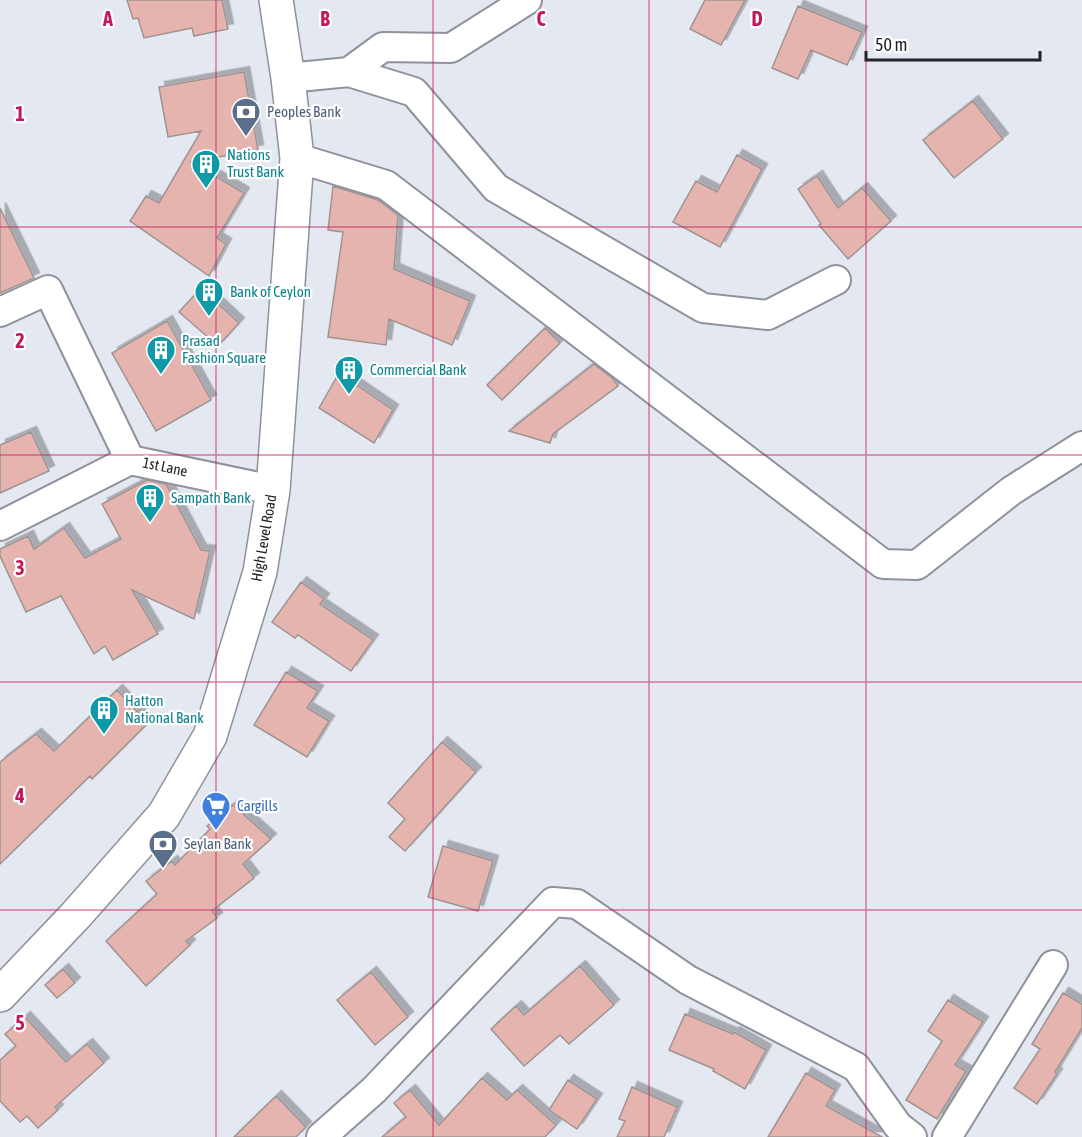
<svg xmlns="http://www.w3.org/2000/svg" width="1082" height="1137" font-family="'Asap Condensed',sans-serif">
<style>
.building{fill:#e5b4ae;stroke:#9f9493;stroke-width:1.5;filter:url(#shadow)}
.lines{fill:none;stroke-linecap:round;stroke-linejoin:round}
.minor-casing{stroke:#8f929b;stroke-width:32}
.highway-casing{stroke:#8f929b;stroke-width:36}
.minor{stroke:#fff;stroke-width:28}
.highway{stroke:#fff;stroke-width:33}
.grid{fill:none;stroke:#c2185b;stroke-width:1.5;stroke-opacity:0.55}
.labels{text-anchor:middle;stroke-width:4.5;stroke-linejoin:round;paint-order:stroke}
.service-label{font-size:15px;fill:#4e5e75;stroke:#fff;text-anchor:start}
.culture-label{font-size:15px;fill:#0d838f;stroke:#fff;text-anchor:start}
.street-label{font-size:15px;fill:#222327;stroke:#fff}
.shop-label{font-size:15px;fill:#366cbe;stroke:#fff;text-anchor:start}
.grid-label{font-size:20px;text-anchor:middle;font-weight:bold;fill:#c2185b;stroke:#fff;stroke-width:4.5;stroke-linejoin:round;paint-order:stroke}
</style>
<defs>
<filter id="shadow"><feDropShadow dx="5.5" dy="-5.5" stdDeviation="0" flood-color="#0004"/></filter>
</defs>
<rect width="100%" height="100%" fill="#e4e8f1"/>
<!-- building -->
<path class="building" d="M127,0H222L228,29L194,36L192,28L144,38L138,18L133,19Z
M705,0H745L721,45L690,29Z
M798,6L862,32L847,65L811,50L798,79L772,68Z
M244,72L258,150L191,162L244,193L217,238L226,244L209,276L130,221L146,196L159,203L201,131L168,137L159,87Z
M973,101L1003,139L954,178L923,140Z
M737,155L762,169L720,247L673,222L696,181L717,192Z
M817,176L838,208L862,188L891,221L848,259L819,225L821,224L798,189Z
M333,186L378,200L398,215L394,269L470,301L452,345L389,319L386,345L328,337L343,232L328,230Z
M0,208L34,278L0,293Z
M201,288L239,323L218,346L179,312Z
M167,321L211,400L156,431L112,353Z
M545,328L560,343L502,400L487,385Z
M594,364L612,378L618,386L553,434L550,443L509,431Z
M339,373L393,410L374,443L319,408Z
M31,432L49,471L0,493V445Z
M147,480L166,484L201,550L210,551L194,619L132,590L158,634L113,660L105,646L94,654L61,596L26,612L0,556V549L28,536L34,549L64,528L85,558L121,539L102,504Z
M301,582L324,599L320,604L373,640L351,671L298,635L295,638L272,622Z
M286,672L318,691L307,708L329,721L307,757L254,725Z
M117,690L148,723L92,779L90,776L0,864V762L36,734L54,751Z
M442,742L476,772L405,851L389,837L405,819L388,803Z
M233,805L271,839L243,864L254,878L212,911L217,918L186,941L190,945L146,986L106,941L157,894L146,881L172,861L175,865L210,829L207,826Z
M443,846L493,861L478,911L428,897Z
M580,966L614,1005L569,1044L560,1035L524,1066L491,1029L516,1006L524,1015Z
M63,969L75,983L57,998L45,985Z
M371,972L408,1017L375,1045L337,1000Z
M1063,993L1082,1004V1028L1055,1072L1057,1074L1037,1104L1014,1088L1040,1049L1032,1044Z
M948,1000L983,1022L955,1065L966,1071L937,1119L906,1100L942,1041L928,1031Z
M685,1014L733,1034L734,1032L766,1050L745,1089L713,1071L714,1069L669,1050Z
M25,1017L66,1062L87,1044L104,1063L55,1107L58,1110L38,1128L27,1116L20,1122L0,1101V1060L16,1046L5,1034Z
M806,1073L835,1090L826,1106L882,1137H768Z
M482,1078L507,1100L517,1090L556,1125L545,1137H382L406,1117L394,1103L410,1090L439,1125Z
M568,1080L597,1099L577,1129L549,1110Z
M632,1087L677,1107L664,1137H617L625,1121L619,1119Z
M276,1096L306,1127L296,1137H234Z"/>
<g class="lines">
<!-- minor casing -->
<g class="minor-casing">
<path id="minor" d="M349,72L414,92L496,188L703,308L768,315L836,280
M288,78L349,72L383,47L451,48L527,0
M297,158L386,185L883,564L917,565L1011,491L1082,446
M0,312L48,290L130,460
M0,526L130,460L273,490
M321,1137L374,1090L553,902L577,904L688,980L856,1067L898,1126L912,1137
M947,1137L1053,965"/>
</g>
<!-- highway casing -->
<g class="highway-casing">
<path id="highway" d="M0,995L76,915L164,815L210,736L260,572L273,490L297,158L288,78L276,0"/>
</g>
<!-- minor -->
<use href="#minor" class="minor"/>
<!-- highway -->
<use href="#highway" class="highway"/>
</g>
<!-- grid -->
<path class="grid" d="M216,0V1137M433,0V1137M649,0V1137M866,0V1137M0,227H1082M0,455H1082M0,682H1082M0,910H1082"/>
<!-- icons -->
<defs>
<g id="bank-pin" transform="scale(1.5)"><path d="M0 17L-7.5 6A9.5 9.5 0 1 1 7.5 6Z" fill="#5c6f8a" stroke="#fff"/><path d="M-6-4H6V4H-6ZM0-2.3a2.3 2.3 0 1 0 0 4.6a2.3 2.3 0 1 0 0-4.6Z" fill="#fff"/></g>
<g id="building-pin" transform="scale(1.5)"><path d="M0 17L-7.5 6A9.5 9.5 0 1 1 7.5 6Z" fill="#0f9aa8" stroke="#fff"/><path d="M-4-6H4V6H1V3H-1V6H-4ZM-2.5-4.3h1.7v1.8h-1.7ZM.8-4.3h1.7v1.8H.8ZM-2.5-1h1.7V.8h-1.7ZM.8-1h1.7V.8H.8Z" fill="#fff"/></g>
<g id="supermarket-pin" transform="scale(1.5)"><path d="M0 17L-7.5 6A9.5 9.5 0 1 1 7.5 6Z" fill="#3f7fe0" stroke="#fff"/><path d="M-6-5.5h2.5l.6 2H6L4.5 2H-2.5L-4.4-4H-6ZM-1.5 3.2a1.3 1.3 0 1 0 .1 0ZM3 3.2a1.3 1.3 0 1 0 .1 0Z" fill="#fff"/></g>
</defs>
<g fill-rule="evenodd">
<use href="#bank-pin" x="246" y="112"/>
<use href="#building-pin" x="206" y="164"/>
<use href="#building-pin" x="209" y="292"/>
<use href="#building-pin" x="161" y="350"/>
<use href="#building-pin" x="349" y="370"/>
<use href="#building-pin" x="150" y="498"/>
<use href="#building-pin" x="104" y="710"/>
<use href="#supermarket-pin" x="216" y="806"/>
<use href="#bank-pin" x="163" y="844"/>
</g>
<g class="labels">
<!-- service labels -->
<g class="service-label">
<text x="267" y="117">Peoples Bank</text>
<text x="184" y="849">Seylan Bank</text>
</g>
<!-- culture labels -->
<g class="culture-label">
<text x="227" y="160">Nations<tspan x="227" dy="17">Trust Bank</tspan></text>
<text x="230" y="297">Bank of Ceylon</text>
<text x="182" y="346">Prasad<tspan x="182" dy="17">Fashion Square</tspan></text>
<text x="370" y="375">Commercial Bank</text>
<text x="171" y="503">Sampath Bank</text>
<text x="125" y="706">Hatton<tspan x="125" dy="17">National Bank</tspan></text>
</g>
<!-- street labels -->
<g class="street-label">
<text transform="translate(165 467) rotate(12)" y="5">1st Lane</text>
<text transform="translate(264 538) rotate(-80)" y="5">High Level Road</text>
</g>
<!-- shop labels -->
<g class="shop-label">
<text x="237" y="811">Cargills</text>
</g>
</g>
<g class="grid-label">
<text x="108" y="26">A</text>
<text x="325" y="26">B</text>
<text x="541" y="26">C</text>
<text x="757" y="26">D</text>
<text x="20" y="121">1</text>
<text x="20" y="348">2</text>
<text x="20" y="575">3</text>
<text x="20" y="803">4</text>
<text x="20" y="1030">5</text>
</g>
<!-- scale -->
<path d="M866 51v9h174v-9" fill="none" stroke="#222327" stroke-width="3"/>
<text x="875" y="51" font-size="18" fill="#222327" stroke="#ffffff" stroke-width="4.5" paint-order="stroke">50 m</text>
</svg>
